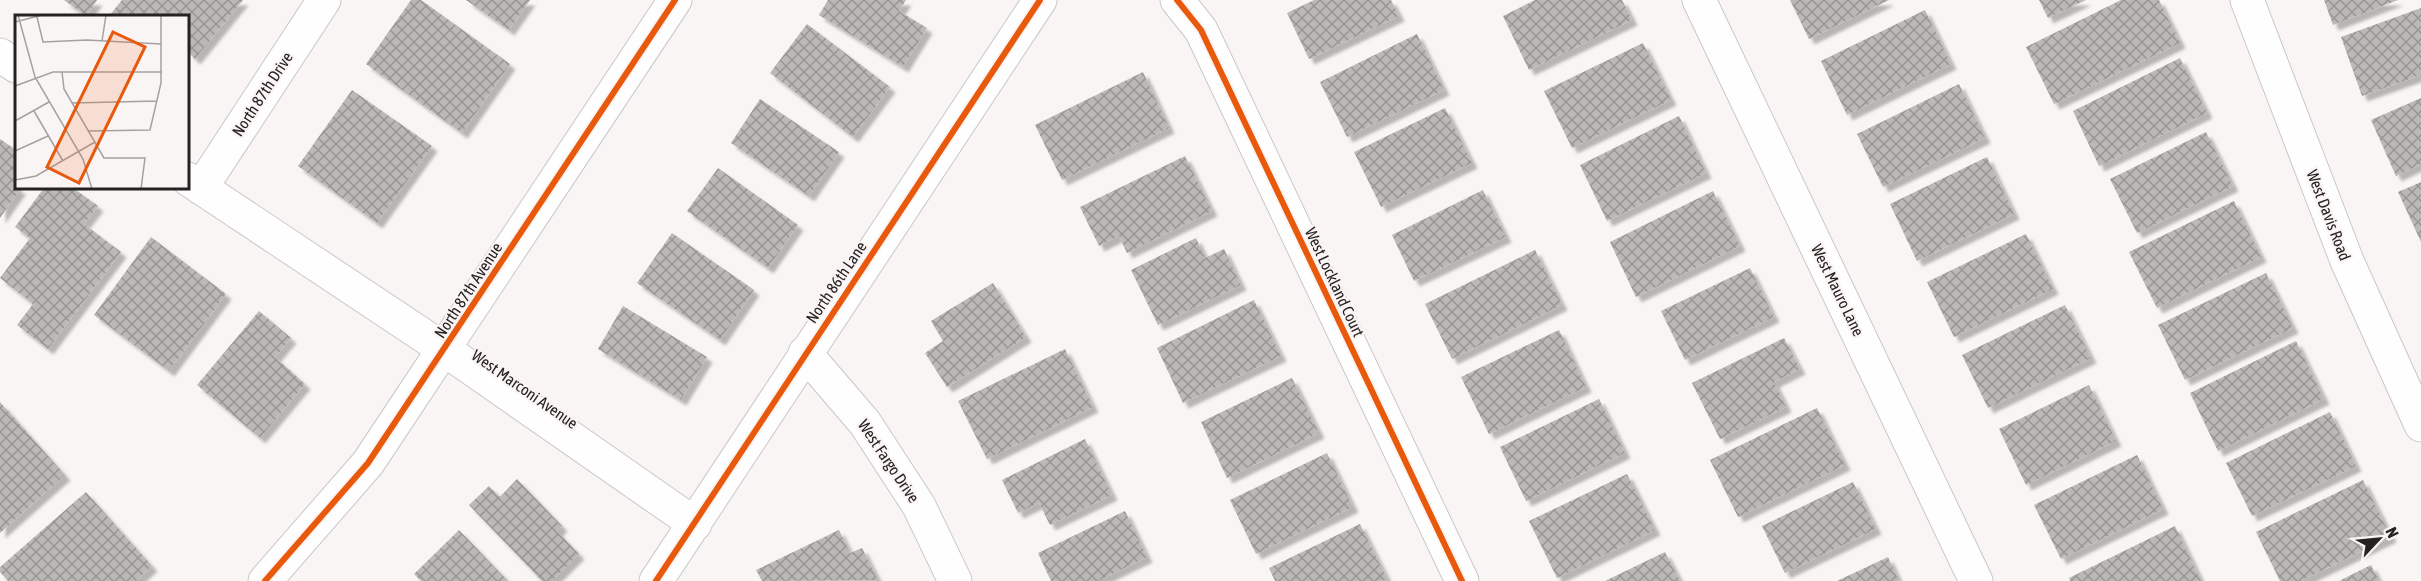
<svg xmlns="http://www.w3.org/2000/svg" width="2421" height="581" font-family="'Asap Condensed',sans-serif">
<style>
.building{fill:url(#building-cross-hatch);filter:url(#shadow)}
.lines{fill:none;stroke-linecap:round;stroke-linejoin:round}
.minor-casing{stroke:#cac7c6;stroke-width:35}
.minor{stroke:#fefefe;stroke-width:33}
.cycleway-casing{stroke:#fbf4f4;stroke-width:10}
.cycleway{stroke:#e8590c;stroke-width:6}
.labels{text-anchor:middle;stroke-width:4.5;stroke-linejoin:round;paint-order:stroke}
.street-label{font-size:16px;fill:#252222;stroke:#fbf4f4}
.inset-road{fill:none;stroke:#a5a1a1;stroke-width:1.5}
.view{fill:#e8590c;fill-opacity:0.15;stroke:#e8590c;stroke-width:3}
.inset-edge{fill:none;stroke:#252222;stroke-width:3}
</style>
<defs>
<pattern id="building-cross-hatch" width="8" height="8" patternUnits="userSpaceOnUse" patternTransform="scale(1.5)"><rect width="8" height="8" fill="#bbb8b8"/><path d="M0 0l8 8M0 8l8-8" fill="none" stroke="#989595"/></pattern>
<filter id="shadow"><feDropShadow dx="5.5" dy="5.5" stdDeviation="1.5" flood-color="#0004"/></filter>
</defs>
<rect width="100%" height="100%" fill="#faf5f5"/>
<!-- building -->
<path class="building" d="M64,0H97L86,16Z
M122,0H243L195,59L188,52V16H109Z
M411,0H421L510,64L462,133L366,64Z
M466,0H530L509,30Z
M828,0H906L899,11L927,28L903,67L819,15Z
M1314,0H1391L1399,16L1309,59L1287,13Z
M1535,0H1622L1632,20L1529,70L1503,16Z
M1790,0H1889L1809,39Z
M2039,0H2086L2048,18Z
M2121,0H2159L2180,43L2054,104L2026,47Z
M2324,0H2398L2333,25Z
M2421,8V75L2362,96L2341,37Z
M1925,10L1951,64L1847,115L1821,61Z
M807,24L890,87L853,137L770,73Z
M1417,34L1444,90L1347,137L1320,82Z
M1643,43L1671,100L1572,148L1544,91Z
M2180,58L2207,113L2099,166L2073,111Z
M1143,72L1169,128L1062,180L1035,125Z
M1959,84L1985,138L1883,187L1857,134Z
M352,90L432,146L377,223L298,166Z
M2421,98V164L2396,176L2371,120Z
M760,99L839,152L809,196L731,143Z
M1445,108L1472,163L1381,207L1354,152Z
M1679,116L1706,173L1607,221L1580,165Z
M2206,132L2233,186L2137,233L2110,179Z
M0,139L16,150V188H21L0,218Z
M1185,156L1212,211L1127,253L1119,236L1099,246L1080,207Z
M1987,157L2014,214L1917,261L1890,204Z
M718,168L798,225L768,268L687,211Z
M2421,182V242L2398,192Z
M44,188H73L98,206L84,224L121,252L48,349L17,325L33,304L0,278L30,238L15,227Z
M1483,190L1506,237L1414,281L1392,235Z
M1713,191L1740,246L1636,297L1610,242Z
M2234,201L2261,257L2157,308L2129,252Z
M672,233L754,290L720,340L637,283Z
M2026,234L2053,289L1954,337L1927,282Z
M151,237L226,294L169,371L94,315Z
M1196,238L1205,258L1224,249L1241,285L1158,325L1131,270Z
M1535,250L1562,305L1452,359L1425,304Z
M1750,268L1774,317L1685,360L1661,311Z
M2266,273L2293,328L2185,380L2158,325Z
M993,283L1026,337L947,387L925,353L943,341L931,321Z
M1254,300L1281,356L1183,403L1157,348Z
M2065,305L2091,358L1988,408L1962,355Z
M623,306L707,357L681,400L598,349Z
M259,311L291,338L275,357L305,384L260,438L197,385Z
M1559,330L1586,387L1489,434L1461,377Z
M1784,338L1800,369L1774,382L1786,407L1720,439L1692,383Z
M2296,341L2324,399L2218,451L2190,393Z
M1065,349L1093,407L987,459L958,401Z
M1292,378L1319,433L1227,478L1201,422Z
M2089,385L2116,441L2026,485L1999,429Z
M1599,399L1625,453L1526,501L1500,447Z
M0,402L65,475L0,533Z
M1817,408L1845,465L1738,517L1710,460Z
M2330,412L2356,466L2252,516L2226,463Z
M1085,439L1112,495L1050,525L1039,503L1018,513L1002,480Z
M1327,453L1353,507L1256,554L1230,500Z
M2137,455L2163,509L2061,559L2034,505Z
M1627,474L1655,530L1557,578L1529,521Z
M517,479L562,526L557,531L579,554L552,581H542L469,505L489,486L500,497Z
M2363,480L2391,537L2301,581H2280L2256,532Z
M1853,482L1876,529L1785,573L1762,526Z
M86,492L152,566L136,581H8L0,572V567Z
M1125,511L1147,557L1098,581H1051L1038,553Z
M1360,524L1387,579L1382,581H1275L1269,568Z
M2175,526L2201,581H2070L2069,578Z
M459,530L508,581H421L414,574Z
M839,530L850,553L862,548L878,580L762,581L756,570Z
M1665,552L1680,581H1605Z
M1888,557L1899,581H1837Z
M2371,565L2379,581H2339Z"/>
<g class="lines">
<!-- minor casing -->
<g class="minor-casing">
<path id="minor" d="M1177,0L1201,30L1462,581
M1699,0L1976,581
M2247,0L2347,261L2421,425
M0,55L16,66
M188,179L445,350L695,524
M201,188L324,0
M805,353L865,423L919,506L955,581
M265,581L368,463L675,0
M656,581L1040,0"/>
</g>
<!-- minor -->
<use href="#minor" class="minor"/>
<!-- cycleway casing -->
<g class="cycleway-casing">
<path id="cycleway" d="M1177,0L1201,30L1462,581
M265,581L368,463L675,0
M656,581L1040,0"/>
</g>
<!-- cycleway -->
<use href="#cycleway" class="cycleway"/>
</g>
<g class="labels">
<!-- street labels -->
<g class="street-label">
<text transform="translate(262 94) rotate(-57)" y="6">North 87th Drive</text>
<text transform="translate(2329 215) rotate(69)" y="6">West Davis Road</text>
<text transform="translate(836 282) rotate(-56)" y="6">North 86th Lane</text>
<text transform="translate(1335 282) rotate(65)" y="6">West Lockland Court</text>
<text transform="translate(468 290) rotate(-57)" y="6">North 87th Avenue</text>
<text transform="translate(1838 290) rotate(64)" y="6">West Mauro Lane</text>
<text transform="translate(525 389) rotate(35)" y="6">West Marconi Avenue</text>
<text transform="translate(889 461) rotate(56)" y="6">West Fargo Drive</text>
</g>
</g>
<!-- overview -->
<g transform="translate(15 15)">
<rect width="174" height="174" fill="#faf5f5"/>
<path class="inset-road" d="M3,0L20,62L68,144L77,174M22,2L28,27L72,25L146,29M0,7L27,0M87,26L91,0M47,57L49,74L89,143H130L126,174M0,71L38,57H147M57,88L142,86M19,96L48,146M0,106L34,87M73,116L135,115L146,68V0M0,136L33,121M0,165L21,161L80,127"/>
<path class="view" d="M98,17L130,32L64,168L32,152Z"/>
<rect width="174" height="174" class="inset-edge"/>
</g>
<!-- north arrow -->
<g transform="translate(2379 539) rotate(64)" stroke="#fbf4f4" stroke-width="4.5" paint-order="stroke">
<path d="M0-4.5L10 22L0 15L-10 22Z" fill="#252222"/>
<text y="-9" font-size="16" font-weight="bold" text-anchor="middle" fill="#252222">N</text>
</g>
</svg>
